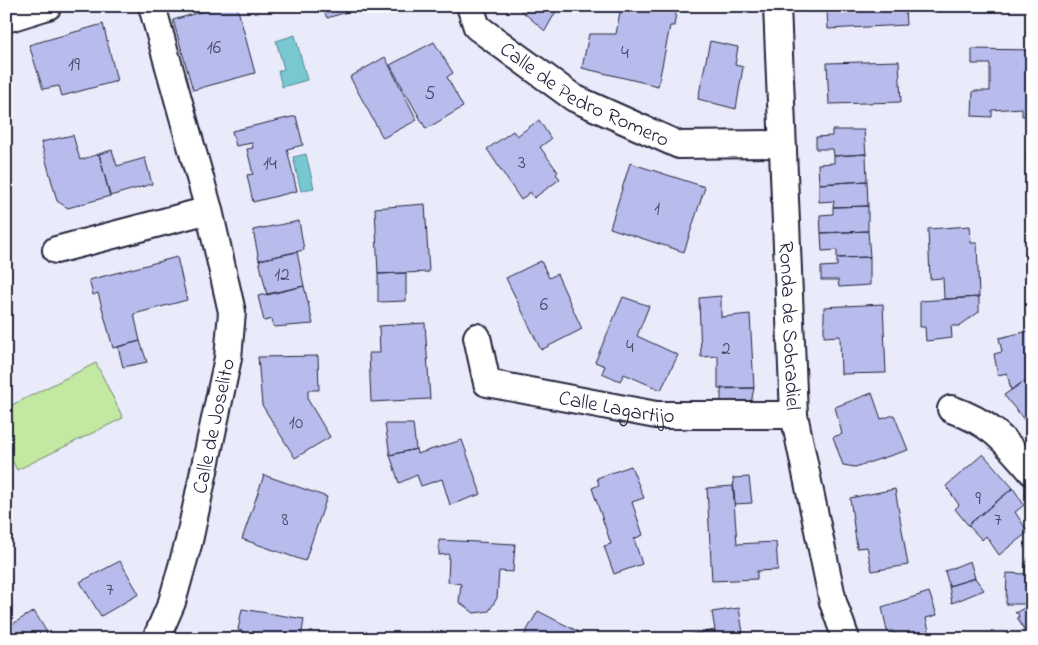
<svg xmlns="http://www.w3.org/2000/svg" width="1038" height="645" font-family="'Indie Flower',sans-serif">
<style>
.green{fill:#c3e8a2;stroke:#72856e}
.water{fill:#77c8d0;stroke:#558694}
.building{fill:#b8bced;stroke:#22223b}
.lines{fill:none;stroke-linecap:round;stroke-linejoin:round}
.minor-casing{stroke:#22223b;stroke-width:30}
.minor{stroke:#fff;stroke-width:26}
.labels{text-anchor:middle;stroke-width:4;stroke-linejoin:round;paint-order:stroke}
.number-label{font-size:19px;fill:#484868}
.street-label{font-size:21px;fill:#22223b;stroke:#fff}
</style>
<rect width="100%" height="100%" fill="#eaebfa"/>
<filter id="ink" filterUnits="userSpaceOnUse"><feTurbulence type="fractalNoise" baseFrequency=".02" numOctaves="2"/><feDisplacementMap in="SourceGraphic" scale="10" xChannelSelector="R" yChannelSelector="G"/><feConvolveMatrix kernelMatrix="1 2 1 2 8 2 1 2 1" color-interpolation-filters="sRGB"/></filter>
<g filter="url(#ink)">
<!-- green -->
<path class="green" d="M96,363L123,418L17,470L6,448V408Z"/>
<!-- water -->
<path class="water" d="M295,35L307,80L282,87L278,71L284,69L276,41Z
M306,154L314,188L301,191L293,157Z"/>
<!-- building -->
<path class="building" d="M221,6H237L255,73L193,90L173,20Z
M311,6H367L327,18L323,9L313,11Z
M516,6H559L545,31Z
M621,6H677L674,26H670L658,86L582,68L589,34H616Z
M809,6H905L906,25L828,29L827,11L809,12Z
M103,24L117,81L62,96L59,86L43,89L29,45Z
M710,41L738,47L735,65L743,67L736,109L698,99Z
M434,42L453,73L447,77L463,107L426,129L390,65Z
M972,49L1032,50V115L1022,116V108L992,110V117L972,116L973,91H990V64H972Z
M385,57L417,120L383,138L350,77Z
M899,61L901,102L829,104L827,63Z
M296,116L303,145L287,149L297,191L253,202L247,175L253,174L247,149L253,148L252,143L236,146L232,131Z
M539,120L551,139L540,147L558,172L556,174L560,179L534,198L530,192L521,200L487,149L513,131L517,136Z
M832,130H864L866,154L834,156L833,149H816V137L832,136Z
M73,135L80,160L99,154L110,196L68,208L57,201L41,142Z
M112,150L117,166L145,158L152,184L110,196L99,154Z
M1032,151V203H1031L1026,152Z
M866,154L867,181L819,184L818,164L834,163V156Z
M630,163L705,187L684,252L610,228Z
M867,181L868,206L833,207L834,201L819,202V184Z
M425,204L429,272L378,274L375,208Z
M868,206V231L821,233L820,215L833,214V207Z
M299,221L304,250L259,260L253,230Z
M970,226L971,243H977L979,297L944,299L943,278L930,279L928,229Z
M868,231L870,257L837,258V250L822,251L821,233Z
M297,252L304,286L267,295L259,260Z
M177,257L187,300L134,314L140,341L113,348L98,293L93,295L89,280Z
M870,257V285L839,287L838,280H821V267L837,266V258Z
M541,261L549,278L557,274L582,329L541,350L506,278Z
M406,273V301L378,302V274Z
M304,286L313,324L274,327L272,319L264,321L258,296Z
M721,296V317L750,314L754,388L718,389V356L701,357L699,298Z
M623,297L649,306L637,336L678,355L661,390L624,374L620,381L602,373L605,366L595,362Z
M979,297V312L959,326H951L952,338L926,341L925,327H920V301Z
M883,304L886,373L841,374L840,336L824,337V307Z
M425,323L430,399L371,402L369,353H380L379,326Z
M1029,331L1032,345V376L1011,390L1007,373L998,375L994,354L1002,352L999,338Z
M140,341L147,362L123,367L118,347Z
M318,356L319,390H308V400L330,437L295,458L262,405L258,357Z
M1032,376V426L1030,427L1004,395Z
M721,388H754L751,403L721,405Z
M872,393L881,419L894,415L908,450L855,467L843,465L833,437L842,434L835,407Z
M385,424H413L416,449L390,455Z
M462,440L481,494L450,505L442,479L421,486L417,475L399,483L390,455L416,449L417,454Z
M983,454L1013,488L968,525L955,509L959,505L946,486Z
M631,466L644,498L632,502L643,535L634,539L642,564L614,574L604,546L611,544L592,488L599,485L597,478Z
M264,475L327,497L305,561L242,539Z
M749,477L752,503L735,504L733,478Z
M733,486L737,544L776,542L778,570L757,571V579L712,581L707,488Z
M1013,488L1024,505L1015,512L1028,532L999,555L986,536L982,540L968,525Z
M895,489L908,565L872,571L867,547L857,548L850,498Z
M439,540L515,544L513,572L499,571L497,598L489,611L474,613L459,602L461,584L448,582L449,554L439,555Z
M1028,558H1032V639H1029L1017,617H1019L1018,613H1015L1026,607L1027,604H1006L1007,573L1025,574V562H1028Z
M120,561L139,594L101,616L80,582Z
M970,561L975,578L949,586L945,571Z
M975,578L984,590L952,603L949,586Z
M929,592L937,615L926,618L931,639H896L893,631H887L882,607Z
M739,608L744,639H690L689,635L715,630L712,612Z
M242,609L304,619L301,639H242L243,631L238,630Z
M34,611L51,639H6V628Z
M538,611L579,632L576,639H522Z
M69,631L74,639H58Z"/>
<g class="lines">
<!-- minor casing -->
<g class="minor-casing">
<g id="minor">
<path d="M152,6L209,210L232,312L228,358L189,541L172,602L156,639"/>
<path id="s1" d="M470,6L477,27L574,98L679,145L782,144"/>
<path id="s2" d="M777,6L794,415L833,602L846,639"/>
<path d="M6,19L48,6"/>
<path d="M56,250L209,210"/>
<path id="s3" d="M477,337L487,383L656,415H794"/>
<path d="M951,409C993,424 1004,440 1032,472"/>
</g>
</g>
<!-- minor -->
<use href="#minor" class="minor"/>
</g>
</g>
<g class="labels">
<!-- number labels -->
<g class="number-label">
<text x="214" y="53">16</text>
<text x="625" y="58">4</text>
<text x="74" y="70">19</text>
<text x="430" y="99">5</text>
<text x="522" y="168">3</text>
<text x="270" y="169">14</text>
<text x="657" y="214">1</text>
<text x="282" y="280">12</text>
<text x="544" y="310">6</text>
<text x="630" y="352">4</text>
<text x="726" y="354">2</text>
<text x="296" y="428">10</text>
<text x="978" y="504">9</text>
<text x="285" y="525">8</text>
<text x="998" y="525">7</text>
<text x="110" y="595">7</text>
</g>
<!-- street labels -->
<g class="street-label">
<text dy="7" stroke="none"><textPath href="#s1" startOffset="150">Calle de Pedro Romero</textPath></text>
<text dy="7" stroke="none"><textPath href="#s2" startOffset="320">Ronda de Sobradiel</textPath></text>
<text dy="7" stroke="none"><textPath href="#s3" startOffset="179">Calle Lagartijo</textPath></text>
<text transform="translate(213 426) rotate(-78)" y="7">Calle de Joselito</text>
</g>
</g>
<!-- margin -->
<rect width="1038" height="645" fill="none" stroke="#fff" stroke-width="25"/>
<rect x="12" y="12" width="1013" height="620" fill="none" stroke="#22223b" stroke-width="2" filter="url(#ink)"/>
</svg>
